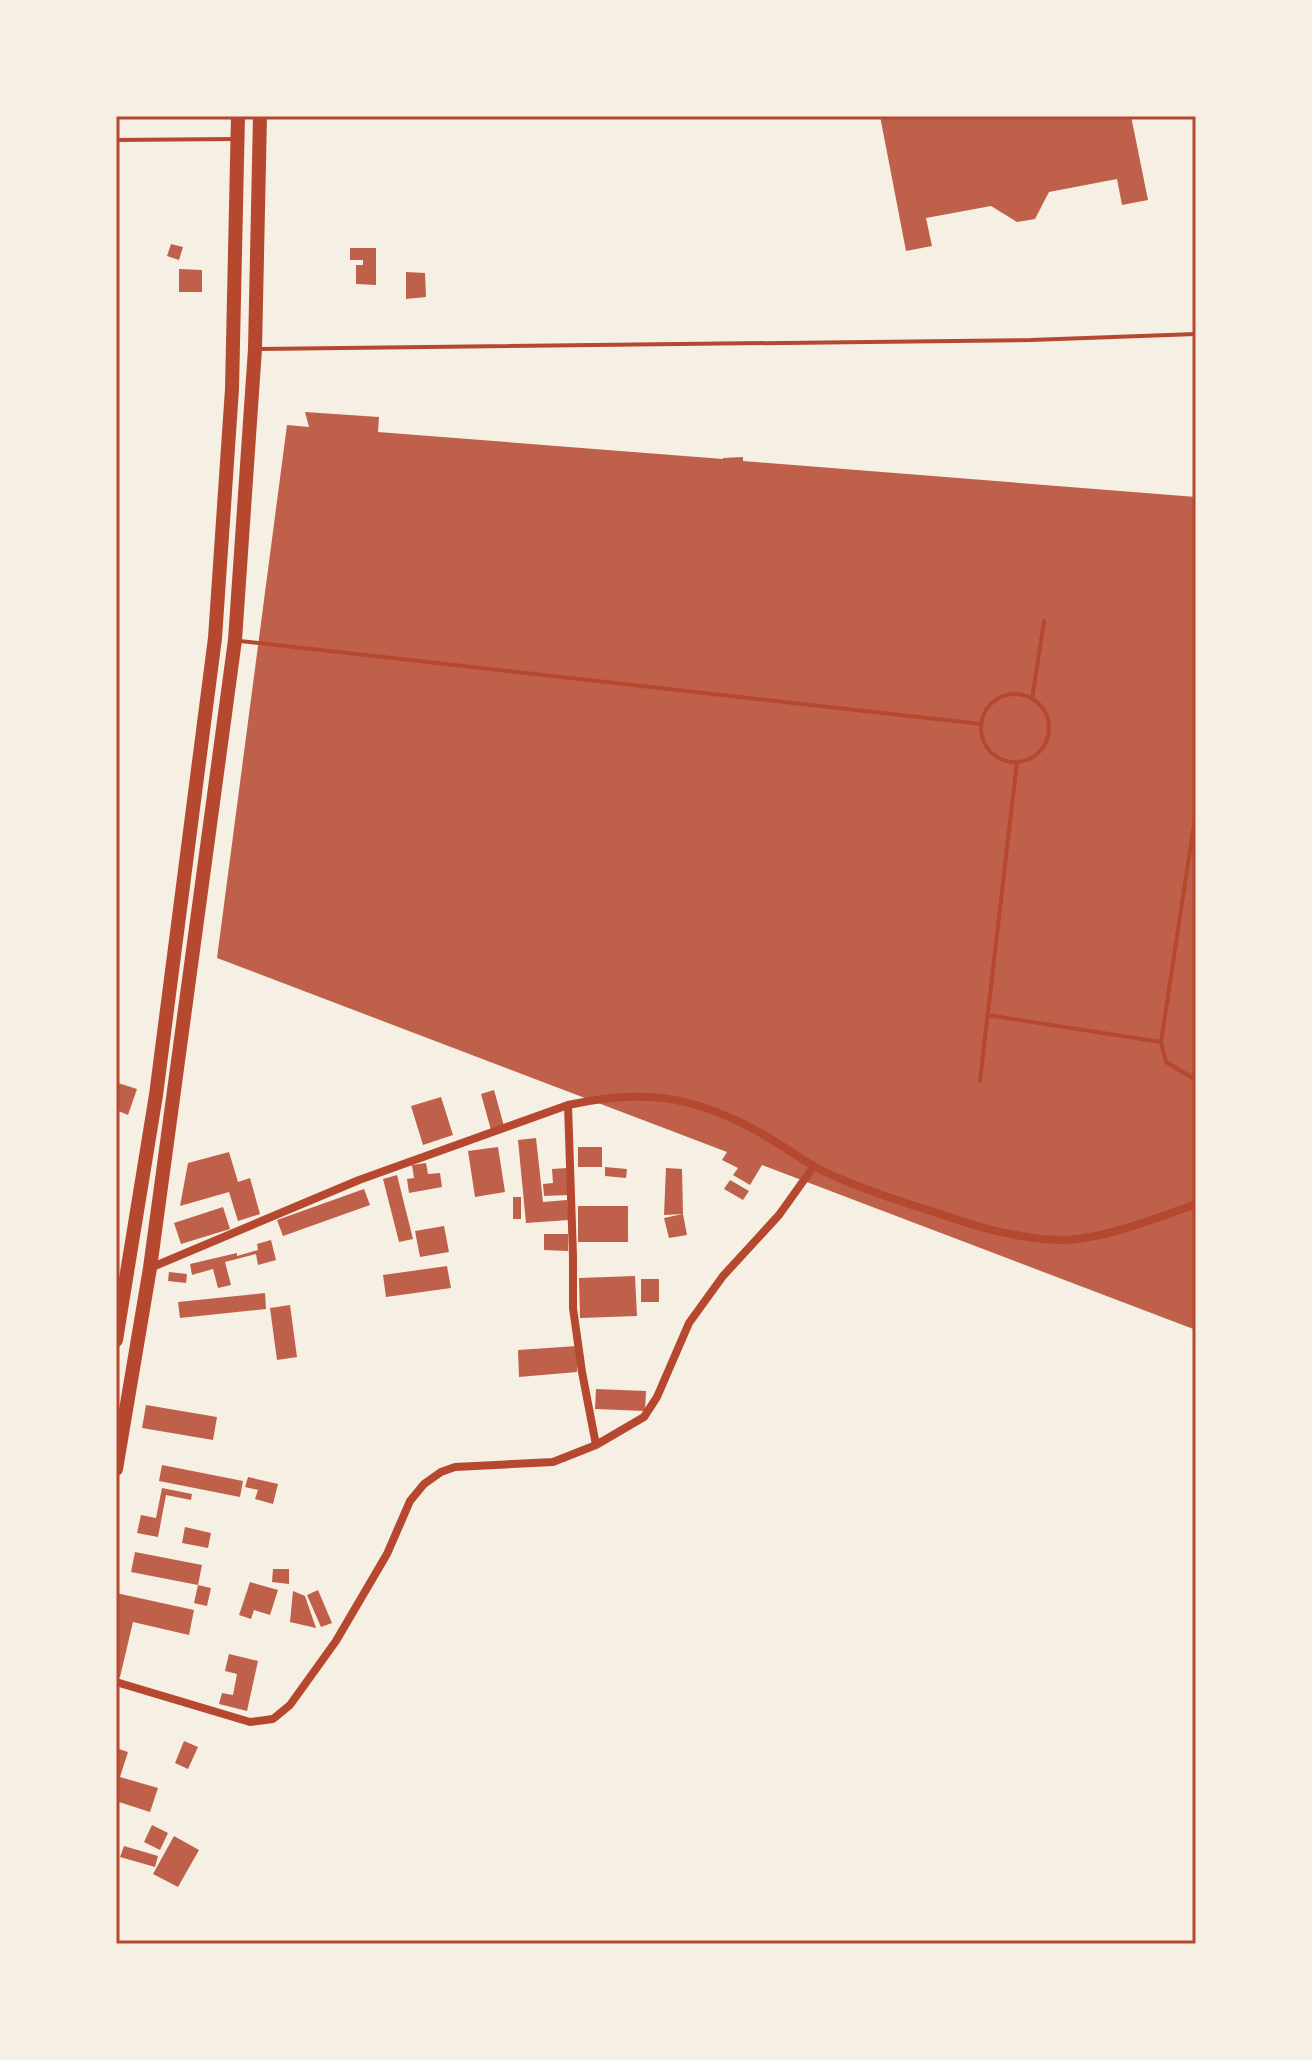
<svg xmlns="http://www.w3.org/2000/svg" width="1312" height="2060" font-family="Georgia,serif">
<style>
.building{fill:#bf614a}
.lines{fill:none;stroke-linecap:round;stroke-linejoin:round}
.service{stroke:#b5482f;stroke-width:4}
.minor{stroke:#b5482f;stroke-width:8}
.primary{stroke:#b5482f;stroke-width:14}
.neatline{fill:none;stroke:#b5482f;stroke-width:3}
</style>
<rect width="100%" height="100%" fill="#f6efe4"/>
<!-- building -->
<path class="building" d="M880,116H1131L1148,200L1122,205L1117,179L1049,192L1035,219L1017,222L991,206L926,218L932,246L906,251Z
M171,244L183,247L179,260L167,256Z
M350,248H376V285L356,284V265H363V260H350Z
M179,269L202,270V292H179Z
M406,272L425,273L426,297L406,299Z
M305,412L379,417L378,432L723,459V458L743,457V461L1196,497V1330L762,1165L750,1185L733,1175L738,1168L722,1160L727,1152L217,958L287,425L309,427Z
M118,1083L137,1089L128,1115L116,1110V1089Z
M494,1090L504,1126L491,1130L481,1094Z
M441,1097L453,1135L423,1145L411,1106Z
M536,1138L543,1202L567,1200L569,1220L526,1223L518,1140Z
M498,1147L505,1192L475,1197L468,1151Z
M578,1147H602V1167H578Z
M229,1152L238,1182L250,1178L260,1214L238,1221L229,1192L180,1206L188,1163Z
M426,1163L428,1174L440,1173L442,1187L409,1193L407,1179L414,1178L412,1165Z
M605,1167L627,1169L626,1178L605,1176Z
M567,1168L569,1195L544,1196L543,1184L553,1183L552,1169Z
M666,1168L682,1169L683,1214L687,1235L669,1238L664,1218L683,1214L664,1215Z
M397,1175L413,1239L399,1242L383,1179Z
M730,1180L749,1191L743,1200L724,1189Z
M364,1189L370,1205L283,1236L277,1220Z
M513,1197H521V1219H513Z
M578,1206H628V1242H578Z
M223,1207L230,1229L181,1244L174,1223Z
M444,1226L449,1252L420,1257L415,1231Z
M544,1234H568V1251L544,1250Z
M271,1240L276,1260L258,1265L256,1254L225,1262L231,1285L218,1288L213,1269L192,1275L190,1264L237,1253V1256L258,1250L257,1244Z
M447,1266L451,1288L386,1297L383,1275Z
M169,1272L187,1274L186,1283L168,1281Z
M635,1276L637,1316L580,1318L579,1278Z
M641,1279H659V1302H641Z
M265,1293L266,1309L180,1318L178,1302Z
M290,1305L297,1357L277,1360L270,1308Z
M577,1346V1372L519,1377L518,1350Z
M596,1389L646,1391L645,1411L595,1409Z
M146,1405L217,1417L213,1440L142,1428Z
M162,1465L243,1481L240,1497L159,1481Z
M248,1477L278,1484L273,1504L255,1499L258,1490L245,1487Z
M162,1488L192,1494L191,1500L166,1495L158,1537L137,1533L141,1515L156,1518Z
M185,1527L211,1533L208,1548L182,1543Z
M135,1552L202,1565L198,1585L131,1572Z
M273,1569H289V1584L272,1582Z
M250,1582L278,1590L270,1615L254,1610L251,1619L239,1615Z
M198,1585L211,1588L207,1606L194,1603Z
M318,1590L332,1623L321,1627L307,1595Z
M293,1591L305,1596L316,1628L290,1622Z
M116,1593L194,1610L189,1635L133,1622L120,1677L116,1676Z
M229,1654L258,1661L247,1711L219,1704L222,1693L233,1695L237,1674L225,1671Z
M184,1741L198,1747L188,1769L175,1763Z
M116,1748L128,1752L120,1777L158,1788L150,1812L116,1801Z
M152,1825L168,1833L160,1850L144,1842Z
M174,1836L199,1850L178,1887L153,1874Z
M124,1846L158,1856L155,1867L120,1857Z"/>
<g class="lines">
<!-- service -->
<path class="service" d="M116,140L235,139
M259,349L1031,340L1196,334
M240,641L981,724
M981 728a34 34 0 1 1 68 0a34 34 0 1 1-68 0Z
M1032,699L1044,621
M1196,811L1161,1042L1166,1062L1196,1080
M987,1015L1161,1042
M980,1081L1017,762"/>
<!-- minor -->
<path class="minor" d="M568,1105L573,1257V1308L582,1372L596,1445
M150,1268L359,1180L568,1105C645,1088 697,1096 766,1136C785,1147 803,1161 823,1171C865,1191 910,1204 955,1219C984,1229 1013,1236 1043,1239C1051,1239 1060,1241 1068,1240C1112,1236 1154,1219 1196,1204
M116,1682L250,1722L273,1719L290,1705L336,1641L387,1554L410,1501L424,1484L441,1472L455,1467L553,1462L596,1445L644,1417L657,1397L689,1323L723,1276L779,1215L814,1166"/>
<!-- primary -->
<path class="primary" d="M116,1340L156,1095L215,638L232,389L238,116
M116,1469L150,1268L235,640L255,349L260,116"/>
</g>
<!-- border -->
<rect width="1312" height="2060" fill="none" stroke="#f6efe4" stroke-width="236"/>
<rect x="118" y="118" width="1076" height="1824" class="neatline"/>
</svg>
